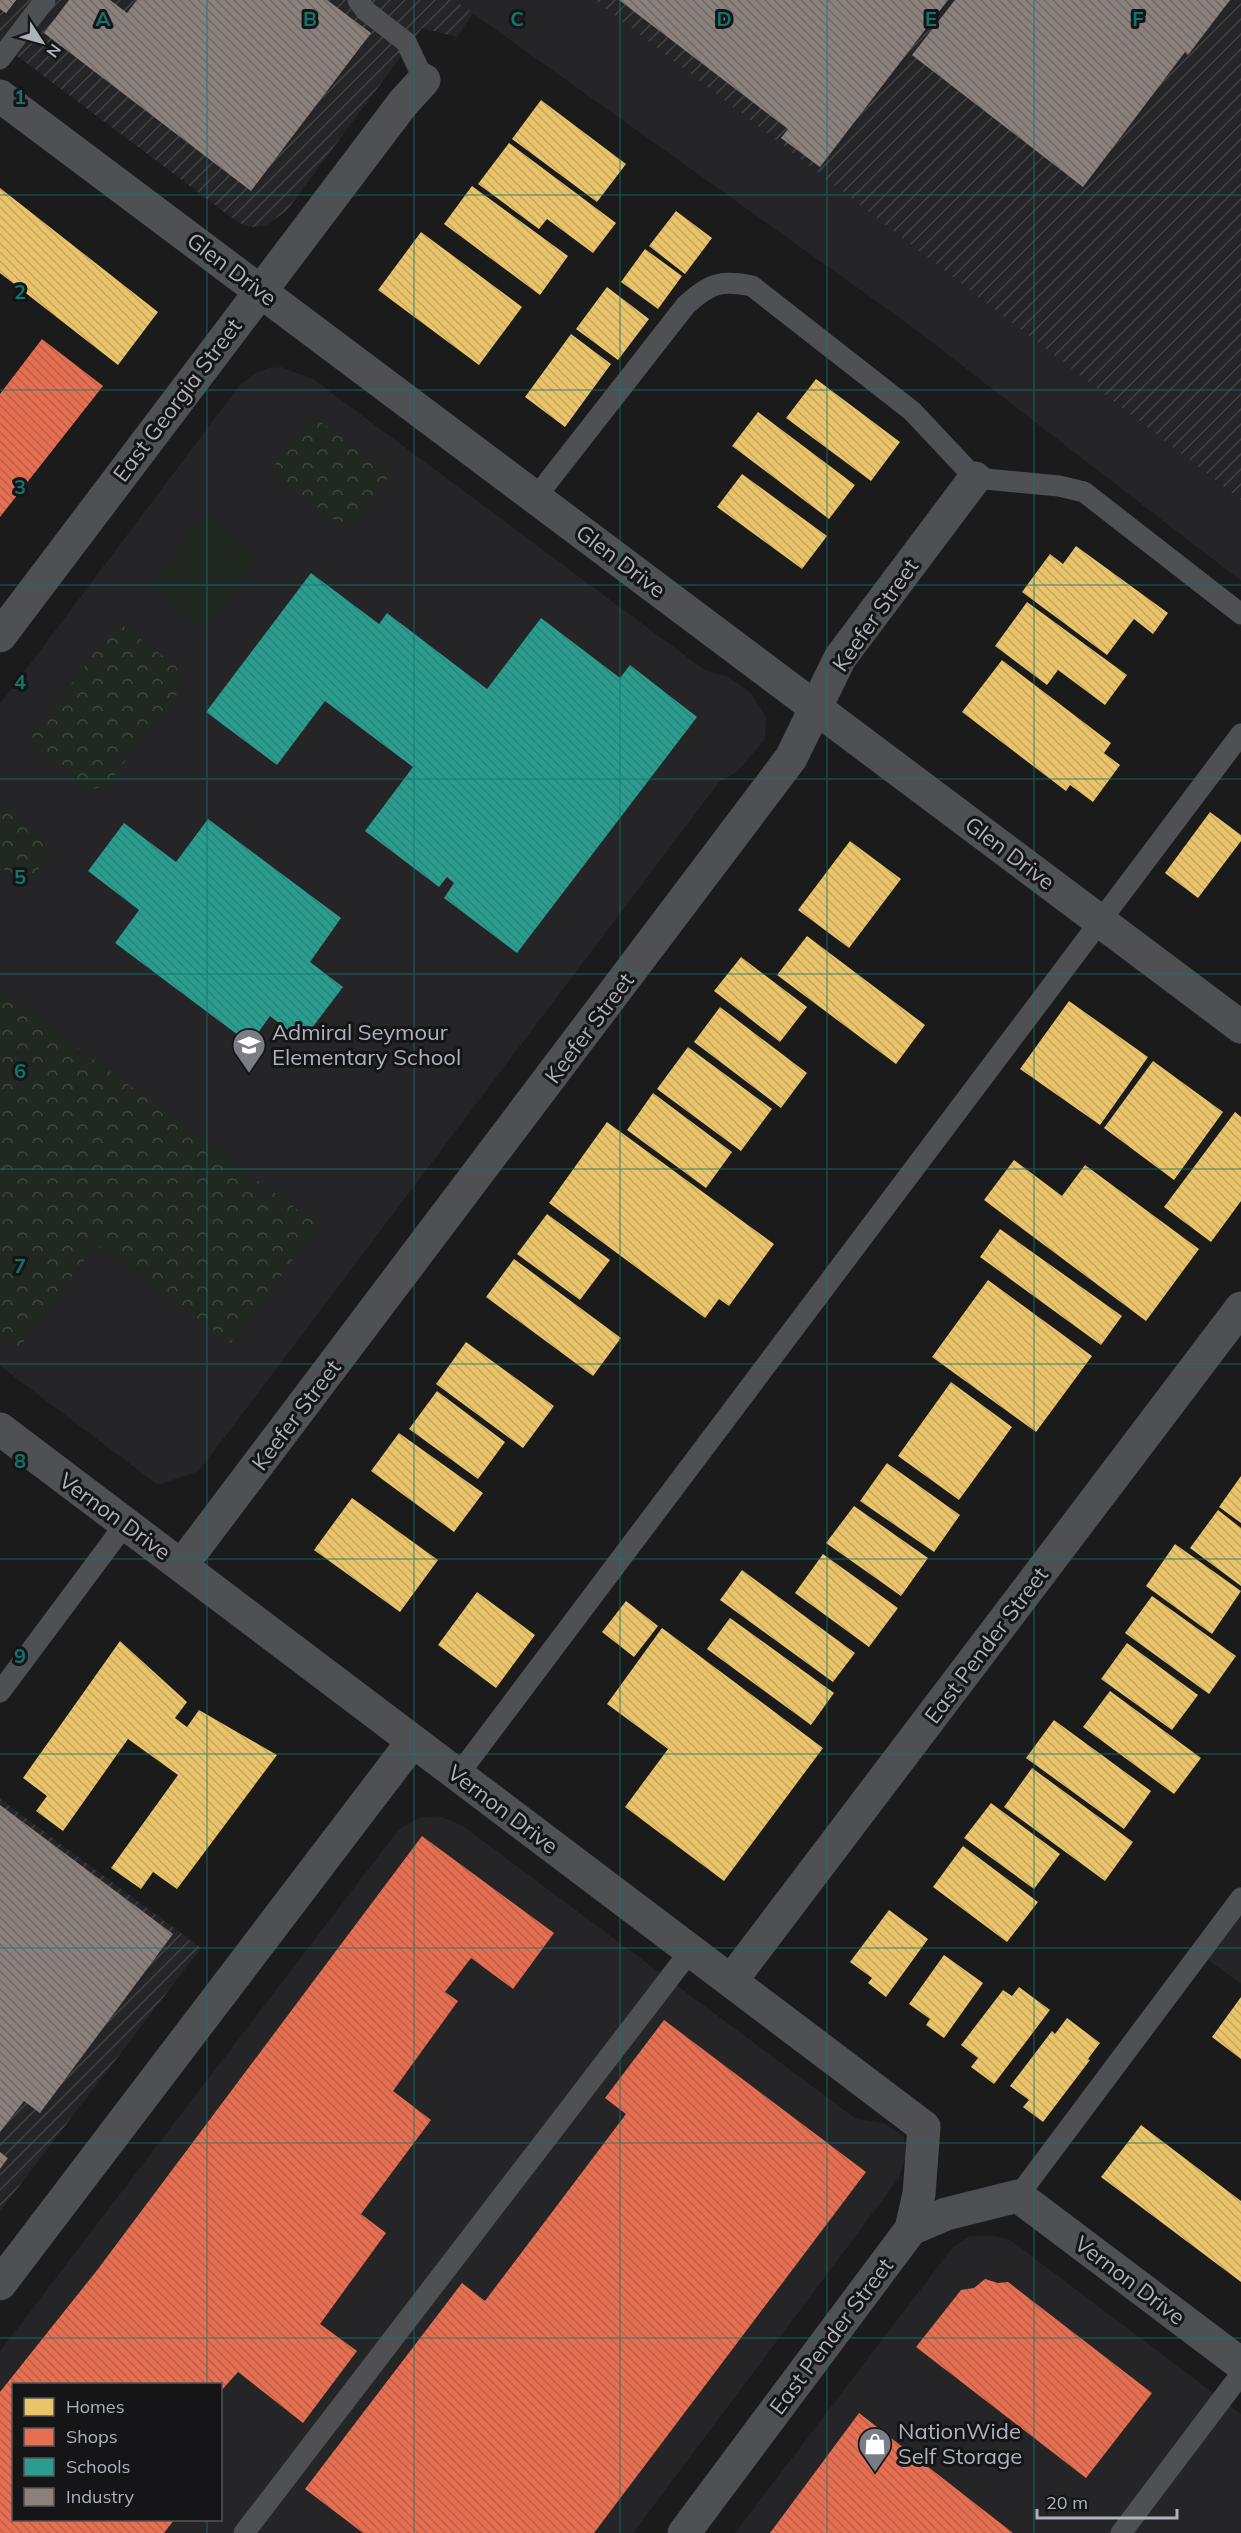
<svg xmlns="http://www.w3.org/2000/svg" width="1241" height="2533" font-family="Mulish,sans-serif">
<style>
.built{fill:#252527;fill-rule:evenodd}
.industrial{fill:url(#industrial-furrows)}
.green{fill:#212821}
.park{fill:url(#park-crowns)}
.homes{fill:url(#homes-back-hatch)}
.shops{fill:url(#shops-back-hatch)}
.schools{fill:url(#schools-back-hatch)}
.industry{fill:url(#industry-back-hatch)}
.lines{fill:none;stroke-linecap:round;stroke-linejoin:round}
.lane{stroke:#4f5054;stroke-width:21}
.street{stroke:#4f5054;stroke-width:33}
.grid{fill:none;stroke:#0f766e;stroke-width:1.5;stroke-opacity:0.55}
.labels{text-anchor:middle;stroke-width:6;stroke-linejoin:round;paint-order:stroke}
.street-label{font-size:22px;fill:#adb2bb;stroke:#151517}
.poi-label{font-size:22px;fill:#adb2bb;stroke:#151517;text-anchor:start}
.grid-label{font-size:20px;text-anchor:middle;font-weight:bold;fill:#0f766e;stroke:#151517;stroke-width:6;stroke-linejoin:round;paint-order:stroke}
</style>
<defs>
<pattern id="industrial-furrows" width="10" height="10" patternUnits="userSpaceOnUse" patternTransform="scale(1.5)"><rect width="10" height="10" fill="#252527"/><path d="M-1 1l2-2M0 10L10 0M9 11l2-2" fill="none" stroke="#424244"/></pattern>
<pattern id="park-crowns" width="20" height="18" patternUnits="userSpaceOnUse" patternTransform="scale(1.5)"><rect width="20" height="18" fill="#212821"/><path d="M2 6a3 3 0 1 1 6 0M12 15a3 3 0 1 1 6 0" fill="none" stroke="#3f453f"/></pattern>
<pattern id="homes-back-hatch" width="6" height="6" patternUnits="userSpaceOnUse" patternTransform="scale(1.5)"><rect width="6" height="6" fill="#e9c46a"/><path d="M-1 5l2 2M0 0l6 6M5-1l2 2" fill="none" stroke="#c5a760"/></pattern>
<pattern id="shops-back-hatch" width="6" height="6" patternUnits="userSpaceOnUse" patternTransform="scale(1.5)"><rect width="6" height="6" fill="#e76f51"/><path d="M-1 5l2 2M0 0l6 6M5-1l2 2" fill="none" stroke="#ba604b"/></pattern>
<pattern id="schools-back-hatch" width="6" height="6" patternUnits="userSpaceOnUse" patternTransform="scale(1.5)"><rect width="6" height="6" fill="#2a9d8f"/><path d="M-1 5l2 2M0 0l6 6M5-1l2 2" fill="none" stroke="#2c8379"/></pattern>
<pattern id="industry-back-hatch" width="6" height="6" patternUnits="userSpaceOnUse" patternTransform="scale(1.5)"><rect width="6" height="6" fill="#8a817c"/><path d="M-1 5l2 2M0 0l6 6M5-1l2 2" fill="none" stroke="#706a68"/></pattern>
</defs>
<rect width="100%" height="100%" fill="#1b1b1b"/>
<!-- built -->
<path class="built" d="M454,0H595L1241,500V581L907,323Z
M281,367L313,379L706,671L727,676L752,694L766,718L765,739L737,772L720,781L199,1471L158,1485L0,1366V704L239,386L254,374L268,368Z
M439,1816L463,1826L856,2119L884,2123L904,2137L907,2155L899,2178L633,2533H0V2351L399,1829L419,1818ZM14,2384H220V2520H14Z
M1241,1898V1984L1200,1954Z
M989,2235L1009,2239L1241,2414V2533H735L952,2248L969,2237Z"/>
<!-- industrial -->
<path class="industrial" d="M0,0H454L473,13L457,37L422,28L287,210L266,226L252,227L239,223L0,43Z
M595,0H1241V500Z
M0,1799L201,1948L0,2211Z"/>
<!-- green -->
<path class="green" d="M204,515L259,557L206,627L152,587Z"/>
<!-- park -->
<path class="park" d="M313,416L390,475L351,524L342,525L273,475L274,466Z
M118,622L176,666L181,689L106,786L88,790L26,743Z
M0,807L54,849L35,873L10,874L0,866Z
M0,990L318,1225L231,1343L96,1244L18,1349L0,1336Z"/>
<!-- homes -->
<path class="homes" d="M541,100L626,164L597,202L512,139Z
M509,143L616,223L593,253L547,219L539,229L478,184Z
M472,186L568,256L540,295L444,224Z
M0,188L158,312L118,365L0,273Z
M676,211L712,238L685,274L649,246Z
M421,232L522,307L479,365L378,290Z
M645,249L682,276L658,309L621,282Z
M607,287L649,319L618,360L576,329Z
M571,334L611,364L565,427L525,397Z
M816,379L900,442L871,481L786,418Z
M758,412L855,485L829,519L732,446Z
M742,474L827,536L802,569L717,507Z
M1076,546L1168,613L1153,634L1134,619L1107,655L1022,592L1050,554L1063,564Z
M1027,602L1127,675L1105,705L1058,670L1047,685L995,646Z
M1002,660L1111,743L1104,753L1120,765L1093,802L1070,785L1066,791L962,712Z
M1210,812L1241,835V841L1198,898L1165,873Z
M850,841L901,879L849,948L798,910Z
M807,936L925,1025L896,1064L777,975Z
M741,957L807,1007L780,1042L714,991Z
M1069,1001L1148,1057L1100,1125L1020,1069Z
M720,1007L807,1073L781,1108L694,1042Z
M688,1047L772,1109L741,1151L657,1089Z
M1153,1061L1223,1112L1174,1180L1104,1128Z
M653,1093L732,1152L706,1188L627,1130Z
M1235,1112L1241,1117V1201L1211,1242L1164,1207Z
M607,1122L774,1244L729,1306L719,1299L705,1318L549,1203Z
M1014,1160L1062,1196L1085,1165L1199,1249L1146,1321L984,1200Z
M547,1214L610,1260L580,1300L517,1254Z
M1000,1229L1122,1316L1101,1345L980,1257Z
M514,1259L621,1338L593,1376L486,1297Z
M988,1280L1092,1356L1036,1432L932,1357Z
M466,1342L554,1406L523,1448L436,1384Z
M951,1382L1012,1427L959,1500L898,1456Z
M437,1391L505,1442L478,1479L409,1429Z
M399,1433L483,1493L454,1532L371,1471Z
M887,1463L960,1515L934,1552L860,1501Z
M1241,1476V1523L1219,1507Z
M352,1498L438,1560L400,1612L314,1550Z
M854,1506L928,1558L901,1596L826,1543Z
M1218,1510L1241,1528V1586L1190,1548Z
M1175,1544L1241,1591L1212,1634L1146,1586Z
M823,1554L898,1608L869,1647L795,1593Z
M742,1570L855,1653L833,1682L720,1600Z
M477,1592L535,1635L496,1688L438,1645Z
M1152,1596L1236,1656L1209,1694L1125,1633Z
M626,1601L658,1626L634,1657L602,1632Z
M730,1618L834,1693L811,1725L707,1649Z
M662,1628L823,1748L724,1881L625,1807L668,1749L607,1704Z
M120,1641L187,1702L175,1718L187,1727L199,1710L277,1755L177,1889L153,1872L141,1889L111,1868L178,1775L128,1739L63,1831L36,1811L47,1796L23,1778Z
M1127,1643L1198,1695L1172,1730L1101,1679Z
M1110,1691L1201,1758L1174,1794L1083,1727Z
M1054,1720L1151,1791L1124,1829L1026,1758Z
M1032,1768L1133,1842L1105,1881L1004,1807Z
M991,1803L1060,1854L1034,1889L964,1838Z
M963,1846L1038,1902L1007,1942L933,1887Z
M889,1910L928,1939L886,1997L868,1983L872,1978L850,1962Z
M944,1955L983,1983L944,2038L926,2025L930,2019L909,2004Z
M1019,1987L1050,2010L994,2084L971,2067L978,2058L961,2045L1003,1990L1012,1996Z
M1241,1997V2059L1212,2037Z
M1067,2018L1100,2043L1088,2059L1090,2060L1043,2122L1023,2107L1029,2100L1010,2086L1052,2031L1055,2034Z
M1141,2125L1241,2201V2282L1101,2177Z"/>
<!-- shops -->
<path class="shops" d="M0,0H16L6,13L0,9Z
M42,339L103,386L0,517V394Z
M422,1836L554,1933L513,1989L471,1958L445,1992L458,2001L393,2091L431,2120L361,2214L386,2233L320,2324L357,2351L303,2423L238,2372L220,2392V2384H14V2520H174L164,2533H0V2392L98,2269Z
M664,2020L866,2172L594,2533H363L305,2489L462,2283L485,2301L626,2114L605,2098Z
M985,2279L998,2283L1008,2282L1152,2393L1086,2478L916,2347L961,2290L974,2288Z
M859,2413L1013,2533H770Z"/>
<!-- schools -->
<path class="schools" d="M311,573L379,624L387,613L487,689L541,618L620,678L630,665L697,717L517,953L444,898L454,883L447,877L439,887L365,831L413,767L325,701L277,765L206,712Z
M208,819L341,918L310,962L343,987L302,1041L270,1016L250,1044L115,943L139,910L88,871L124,823L176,862Z"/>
<!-- industry -->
<path class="industry" d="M0,0H16L6,13L0,9Z
M69,0H110L127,13L137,0H327L371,33L251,191L44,33Z
M619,0H948L820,167L781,138L788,129Z
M955,0H1230L1188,55L1185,52L1083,187L912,55Z
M0,1805L173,1934L40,2113L24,2101L0,2132Z
M0,2152L8,2158L0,2169Z"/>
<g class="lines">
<!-- lane -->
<path class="lane" d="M358,0L366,11L406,42L424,80
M0,59L45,0
M536,497L686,305C709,284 721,279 752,286L912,411L975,478L1059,486L1084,492L1241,614
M0,1692L126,1523
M458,1775L1241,734
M1018,2196L1241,1898
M244,2533L691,1950
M1121,2533L1241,2374"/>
<!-- street -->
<path class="street" d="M0,96L1241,1027
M0,636L403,103L424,80
M0,1429L924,2127L919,2194L911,2229
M182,1565L791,758L840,658L975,478
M731,1981L1241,1308
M0,2284L413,1741
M684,2533L911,2229L946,2214L1018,2196L1241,2364"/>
</g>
<!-- grid -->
<path class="grid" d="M207,0V2384M414,0V2533M620,0V2533M827,0V2533M1034,0V2533M0,195H1241M0,390H1241M0,585H1241M0,779H1241M0,974H1241M0,1169H1241M0,1364H1241M0,1559H1241M0,1754H1241M0,1948H1241M0,2143H1241M0,2338H1241M207,2520V2533"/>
<!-- icons -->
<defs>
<g id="school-pin" transform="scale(1.725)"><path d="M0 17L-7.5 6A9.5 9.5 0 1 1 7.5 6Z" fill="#7a7d83" stroke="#151517"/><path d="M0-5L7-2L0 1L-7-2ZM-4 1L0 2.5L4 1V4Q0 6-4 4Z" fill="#fff"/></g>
<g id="shop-pin" transform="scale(1.725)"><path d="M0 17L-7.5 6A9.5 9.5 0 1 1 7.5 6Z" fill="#7a7d83" stroke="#151517"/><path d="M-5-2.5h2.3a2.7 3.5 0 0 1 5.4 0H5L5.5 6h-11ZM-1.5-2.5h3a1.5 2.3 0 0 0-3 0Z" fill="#fff"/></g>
</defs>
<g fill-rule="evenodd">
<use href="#school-pin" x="249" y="1045"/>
<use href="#shop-pin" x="875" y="2444"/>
</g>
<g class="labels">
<!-- street labels -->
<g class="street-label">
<text transform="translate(232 269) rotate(37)" y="8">Glen Drive</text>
<text transform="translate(177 400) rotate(-53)" y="8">East Georgia Street</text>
<text transform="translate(621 561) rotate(37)" y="8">Glen Drive</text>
<text transform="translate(875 615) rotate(-55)" y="8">Keefer Street</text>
<text transform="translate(1010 853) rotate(37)" y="8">Glen Drive</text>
<text transform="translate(589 1028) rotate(-53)" y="8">Keefer Street</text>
<text transform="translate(296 1415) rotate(-53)" y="8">Keefer Street</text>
<text transform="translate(115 1516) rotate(36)" y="8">Vernon Drive</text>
<text transform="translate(986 1645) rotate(-53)" y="8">East Pender Street</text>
<text transform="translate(503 1809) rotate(37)" y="8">Vernon Drive</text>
<text transform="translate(1130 2280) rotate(37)" y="8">Vernon Drive</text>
<text transform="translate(831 2336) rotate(-53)" y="8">East Pender Street</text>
</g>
<!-- poi labels -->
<g class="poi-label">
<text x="272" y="1040">Admiral Seymour<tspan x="272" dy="25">Elementary School</tspan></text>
<text x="898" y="2439">NationWide<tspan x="898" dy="25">Self Storage</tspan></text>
</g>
</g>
<g class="grid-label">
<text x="103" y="26">A</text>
<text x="310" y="26">B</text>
<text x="517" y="26">C</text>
<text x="724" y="26">D</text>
<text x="931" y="26">E</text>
<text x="1138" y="26">F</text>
<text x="20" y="104">1</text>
<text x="20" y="299">2</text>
<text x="20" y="494">3</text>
<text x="20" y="689">4</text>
<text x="20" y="884">5</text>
<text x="20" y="1078">6</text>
<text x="20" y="1273">7</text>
<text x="20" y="1468">8</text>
<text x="20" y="1663">9</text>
</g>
<!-- legend -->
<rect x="12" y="2383" width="210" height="138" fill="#151517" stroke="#525459" stroke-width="1.5"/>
<rect x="24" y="2398" width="30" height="18" fill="#e9c46a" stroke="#525459" stroke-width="1.5"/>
<text x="66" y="2413" font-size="18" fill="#adb2bb">Homes</text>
<rect x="24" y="2428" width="30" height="18" fill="#e76f51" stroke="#525459" stroke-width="1.5"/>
<text x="66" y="2443" font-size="18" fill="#adb2bb">Shops</text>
<rect x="24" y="2458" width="30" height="18" fill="#2a9d8f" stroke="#525459" stroke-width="1.5"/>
<text x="66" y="2473" font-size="18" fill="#adb2bb">Schools</text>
<rect x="24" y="2488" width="30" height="18" fill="#8a817c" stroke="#525459" stroke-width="1.5"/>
<text x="66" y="2503" font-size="18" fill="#adb2bb">Industry</text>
<!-- north arrow -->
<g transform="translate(42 42) rotate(126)" stroke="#151517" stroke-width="4.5" paint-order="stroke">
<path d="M0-4.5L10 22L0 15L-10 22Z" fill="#adb2bb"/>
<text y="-9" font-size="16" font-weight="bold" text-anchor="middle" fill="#adb2bb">N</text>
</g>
<!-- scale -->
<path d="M1037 2509v9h140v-9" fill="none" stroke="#adb2bb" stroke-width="3"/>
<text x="1046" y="2509" font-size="18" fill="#adb2bb" stroke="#151517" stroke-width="4.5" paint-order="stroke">20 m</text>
</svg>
